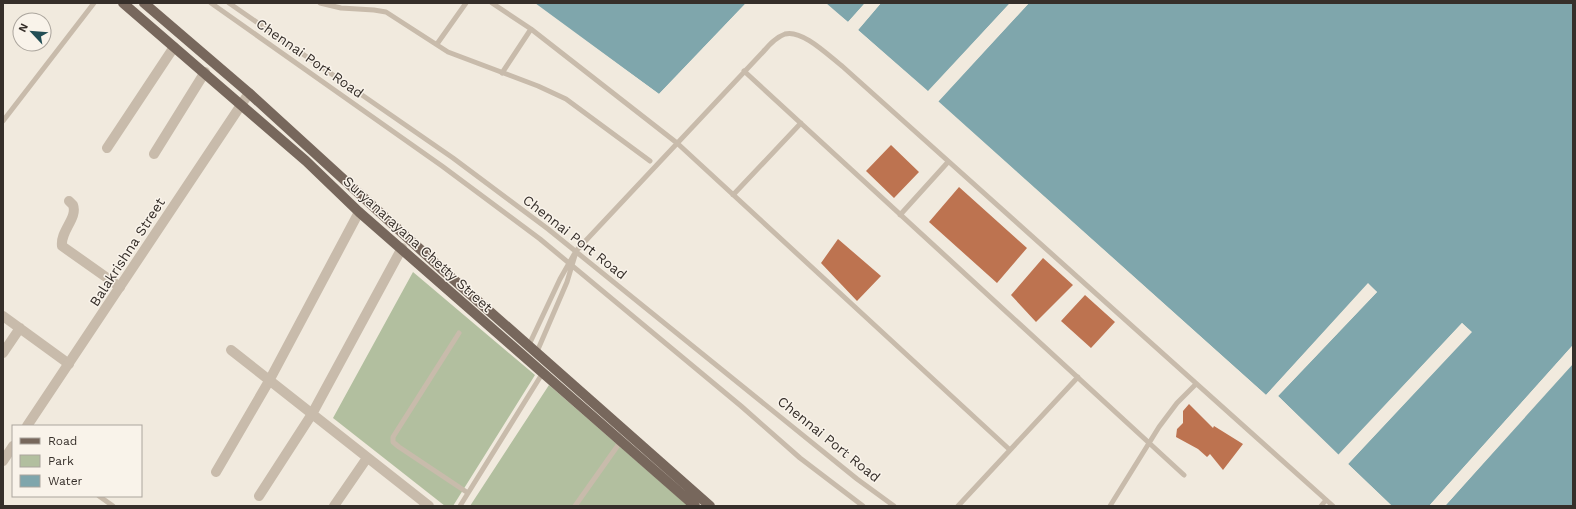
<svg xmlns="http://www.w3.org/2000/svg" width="1576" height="509" font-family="'Work Sans',sans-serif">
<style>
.green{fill:#b2bf9f}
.water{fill:#7fa6ac}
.pier{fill:#f1eade}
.building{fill:#bd7350}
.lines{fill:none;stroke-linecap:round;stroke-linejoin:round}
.service{stroke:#c8bbab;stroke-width:5}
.minor{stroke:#c8bbab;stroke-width:10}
.tertiary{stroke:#c8bbab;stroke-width:10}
.primary{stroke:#77675c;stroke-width:10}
.labels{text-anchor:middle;stroke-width:3;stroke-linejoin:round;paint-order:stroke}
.street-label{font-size:14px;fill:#362f2a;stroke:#f9f3ea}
</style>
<rect width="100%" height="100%" fill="#f1eade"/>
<!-- green -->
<path class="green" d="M413,272L535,375L453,506H445L333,418Z
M549,385L688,506H470Z"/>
<!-- water -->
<path class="water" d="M535,3H746L659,94Z
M826,3H865L848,22Z
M881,3H1010L928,92L858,30Z
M1029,3H1573V345L1429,506H1392L1348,464L1471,332L1462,323L1339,455L1278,396L1377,292L1368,284L1266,395L938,101Z
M1573,364V506H1445Z"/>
<!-- pier -->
<path class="pier" d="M533,3L659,94L746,3H748L659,96Z
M824,3L848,22L865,3H867L848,24Z
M879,3H881L858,30L928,91L1010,3H1012L928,94L856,31Z
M1026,3H1029L938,102L1266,395L1368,283L1377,292L1278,396L1338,455L1462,323L1472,332L1348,464L1392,506H1389L1346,463L1469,332L1462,326L1340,456H1337L1276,396L1374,292L1368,286L1266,397L937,103V100Z
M1573,345V348L1432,506H1429Z
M1573,362L1445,506H1443L1572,363Z"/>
<!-- building -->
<path class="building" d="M891,145L919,172L894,198L866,171Z
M959,187L1027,248L997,283L929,222Z
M838,239L881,276L857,301L821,263Z
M1043,258L1073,285L1036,322L1011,295Z
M1085,295L1115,322L1091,348L1061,321Z
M1189,404L1213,428L1214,426L1243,444L1223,470L1210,454L1207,457L1198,449L1176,437L1177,429L1183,423V411Z"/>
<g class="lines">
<!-- service -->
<path class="service" d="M211,3L442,166L540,239L741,406L800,458L863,506
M229,3L453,158L548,229L857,479L894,506
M320,3L341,8L374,10L386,12L448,52L538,86L566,99L650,161
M492,3L531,29L677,143L1010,450
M437,44L466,3
M744,71L1184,475
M502,73L531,29
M3,121L94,3
M733,195L801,123
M900,215L948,162
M459,333L393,437V442L399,447L468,493
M528,347L560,279L576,251L763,52C769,45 776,37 785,34C802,29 829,56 842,66L1333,506
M536,354L567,282L576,252
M99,496L113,506
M460,506L542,374
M575,506L621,441
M958,506L1078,377
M1110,506L1159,427L1177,403L1196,384
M1321,506L1326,500"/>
<!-- minor -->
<path class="minor" d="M107,148L174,47
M154,154L205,72
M69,201L73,205C78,218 60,231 62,246L120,287
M3,316L69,364
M231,350L429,506
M3,353L20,328
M216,472L269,381L359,212
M259,496L312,414L402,248
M334,506L367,458"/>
<!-- tertiary -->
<path class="tertiary" d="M27,426L249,93
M3,461L13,446"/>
<!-- primary -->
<path class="primary" d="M123,3L306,161L359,212L695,506
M144,3L249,93L444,271L710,506"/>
</g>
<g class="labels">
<!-- street labels -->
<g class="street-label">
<text transform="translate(310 58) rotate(35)" y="5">Chennai Port Road</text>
<text transform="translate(575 237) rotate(38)" y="5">Chennai Port Road</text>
<text transform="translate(418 244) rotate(42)" y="5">Suryanarayana Chetty Street</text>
<text transform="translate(127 252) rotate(-57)" y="5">Balakrishna Street</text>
<text transform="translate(829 439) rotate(39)" y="5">Chennai Port Road</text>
</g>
</g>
<!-- border -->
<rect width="1576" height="509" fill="none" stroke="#362f2a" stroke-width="8"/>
<!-- legend -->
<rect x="12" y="425" width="130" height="72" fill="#f9f3ea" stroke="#aba59d"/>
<rect x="20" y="438" width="20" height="6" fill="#77675c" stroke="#aba59d"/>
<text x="48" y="445" font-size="12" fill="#362f2a">Road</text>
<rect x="20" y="455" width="20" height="12" fill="#b2bf9f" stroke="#aba59d"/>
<text x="48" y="465" font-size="12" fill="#362f2a">Park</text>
<rect x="20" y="475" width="20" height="12" fill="#7fa6ac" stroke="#aba59d"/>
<text x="48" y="485" font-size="12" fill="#362f2a">Water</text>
<!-- north arrow -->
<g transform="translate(32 32) rotate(296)"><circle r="19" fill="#f9f3ea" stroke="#aba59d"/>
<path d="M0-3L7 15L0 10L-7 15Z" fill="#224e55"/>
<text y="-6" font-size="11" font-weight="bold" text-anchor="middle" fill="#362f2a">N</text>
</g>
</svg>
